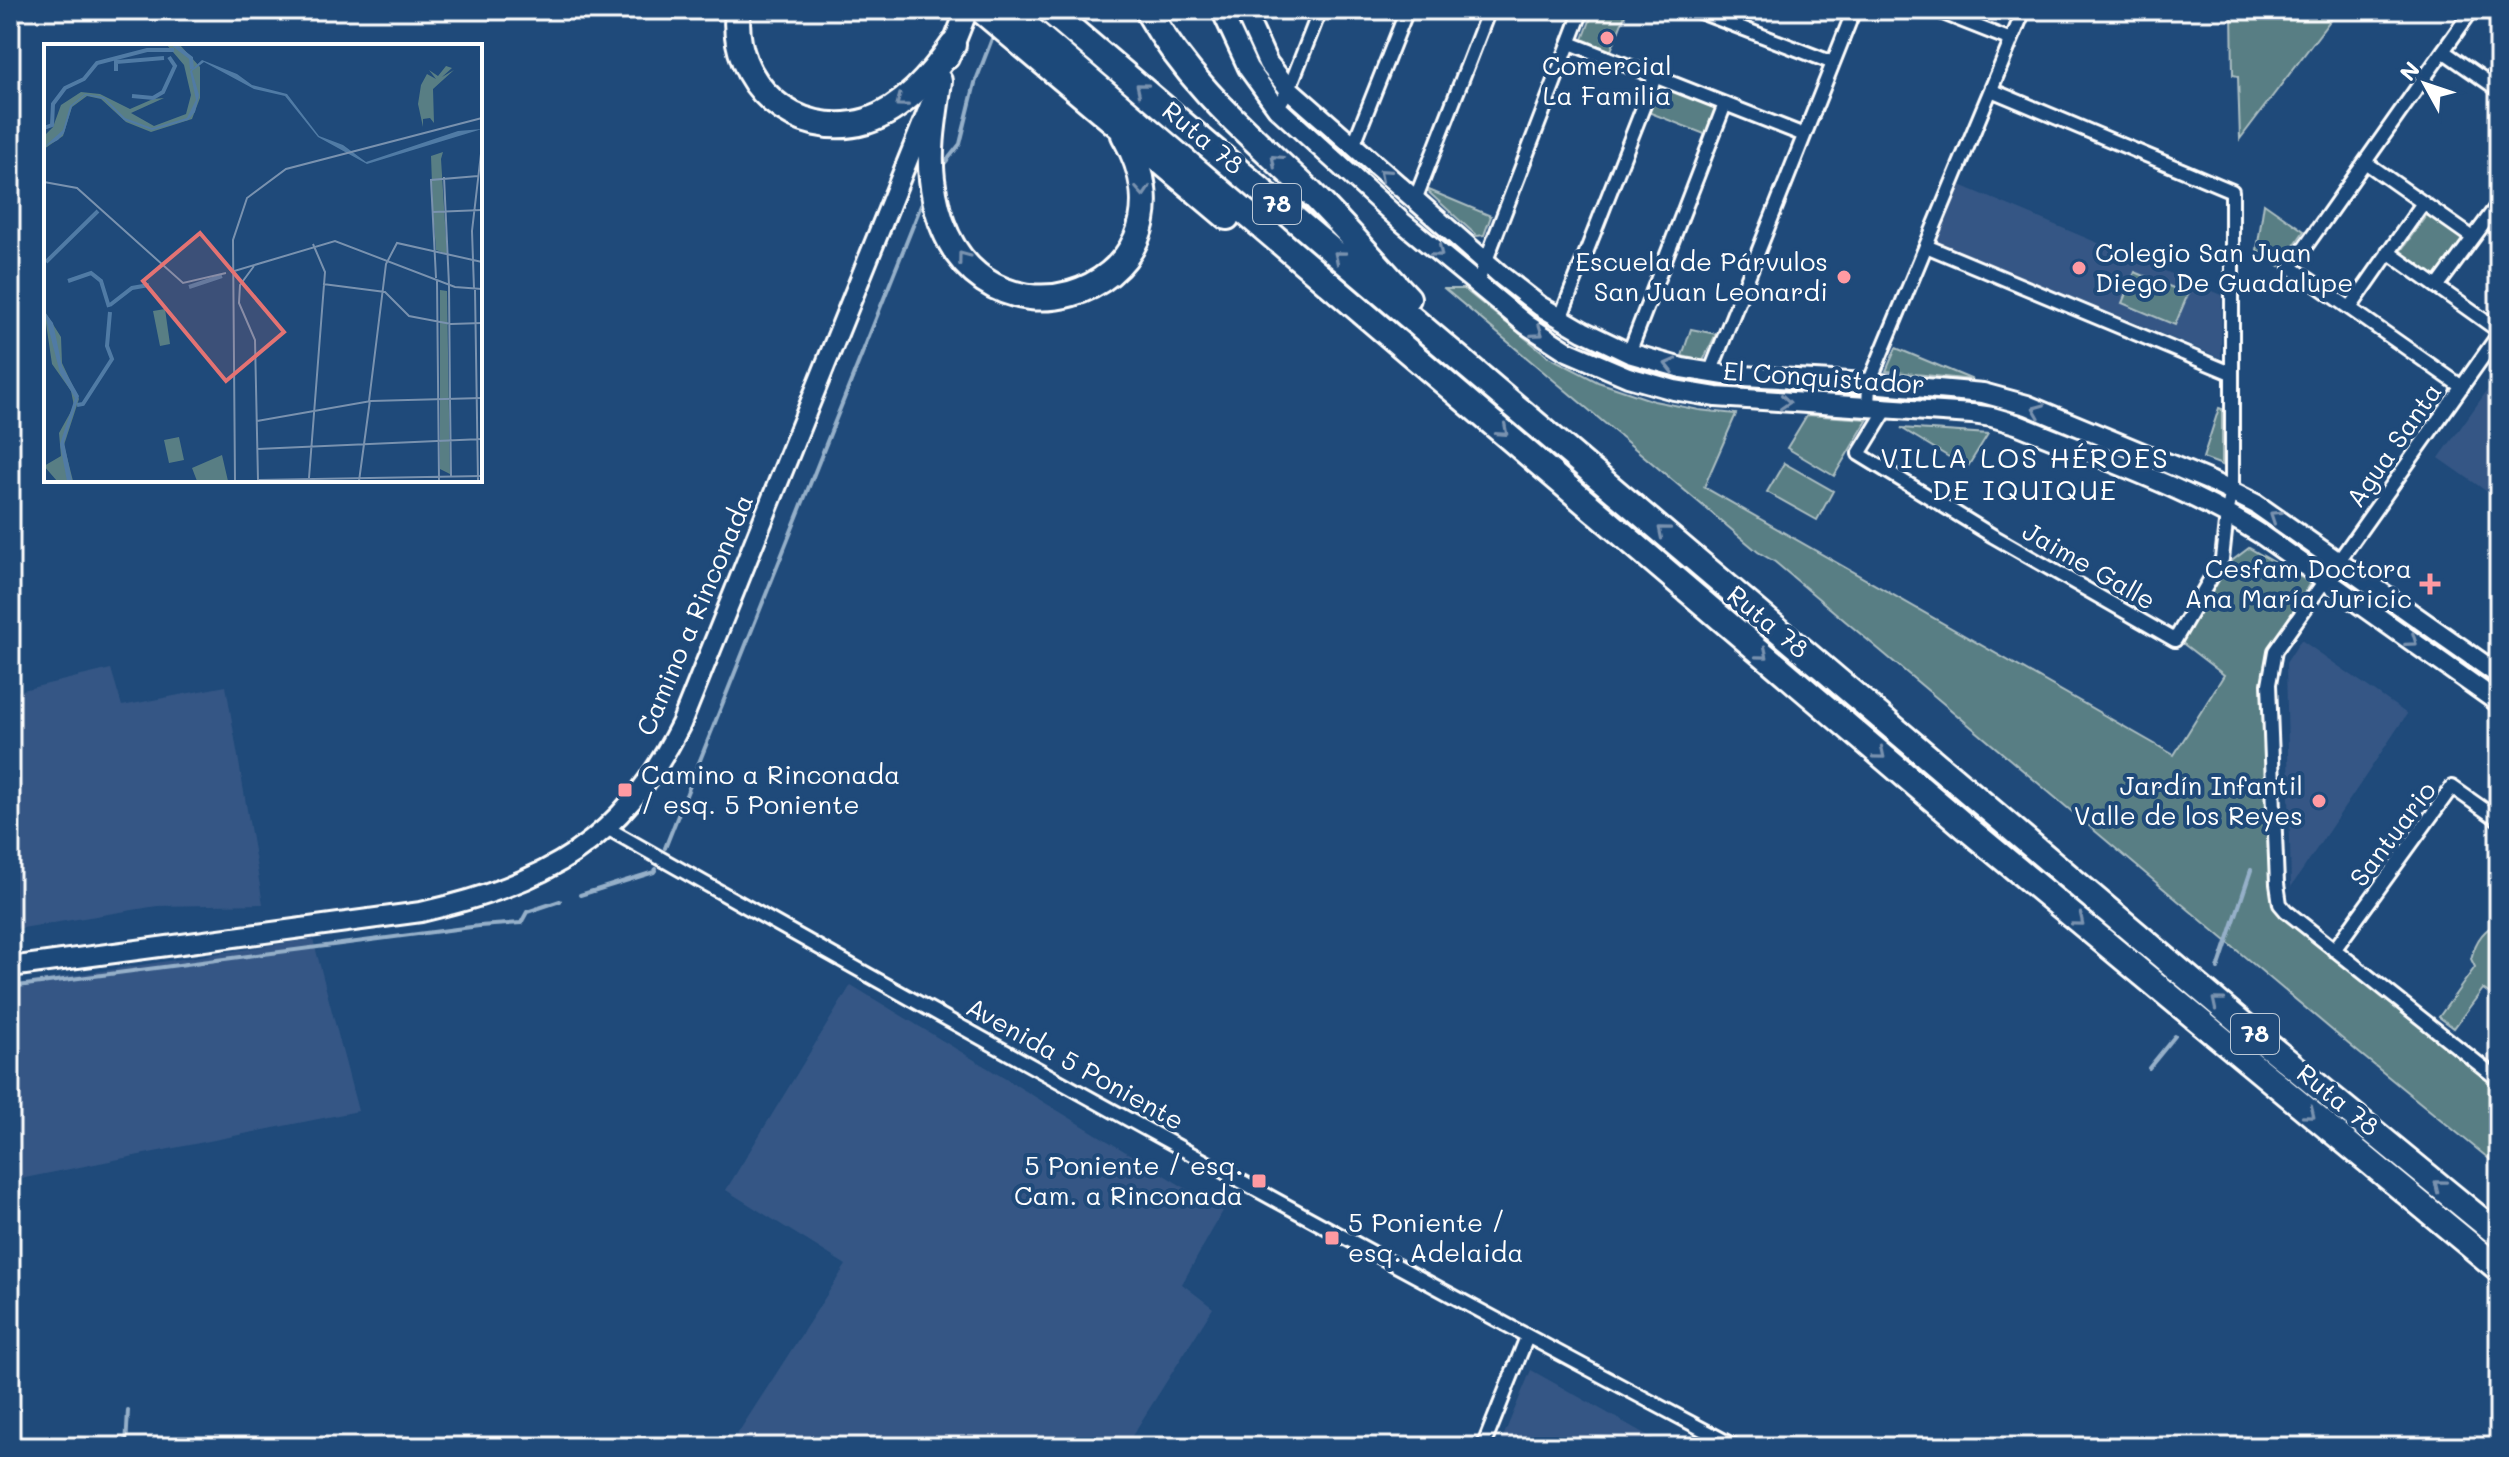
<svg xmlns="http://www.w3.org/2000/svg" width="2509" height="1457" font-family="Mali,sans-serif">
<style>
.built{fill:#355785}
.green{fill:#587e84;stroke:#acbec2;stroke-width:2}
.lines{fill:none;stroke-linecap:round;stroke-linejoin:round}
.stream{stroke:#96b0c9;stroke-width:4}
.street-casing{stroke:#fff;stroke-width:18}
.secondary-casing{stroke:#fff;stroke-width:24}
.primary-casing{stroke:#fff;stroke-width:26}
.highway-casing{stroke:#fff;stroke-width:30}
.street{stroke:#1f4a7a;stroke-width:12}
.secondary{stroke:#1f4a7a;stroke-width:18}
.primary{stroke:#1f4a7a;stroke-width:20}
.highway{stroke:#1f4a7a;stroke-width:24}
.oneway{stroke:#7992af}
.poi-dot{fill:#ff9aa2;stroke:#1f4a7a;stroke-width:3}
.labels{text-anchor:middle;stroke-width:8;stroke-linejoin:round;paint-order:stroke}
.shield{fill:#1f4a7a;stroke:#bcc9d7;stroke-width:2}
.shield-label{font-size:24px;font-weight:bold;fill:#fff}
.poi-label{font-size:26px;fill:#fff;stroke:#1f4a7a;text-anchor:end}
.street-label{font-size:26px;fill:#fff;stroke:#1f4a7a}
.neighbourhood-label{font-size:28px;letter-spacing:2px;fill:#fff;stroke:#1f4a7a}
.inset-river{fill:none;stroke:#507ba5;stroke-width:4}
.inset-road{fill:none;stroke:#7992af;stroke-width:2}
.view{fill:#e47373;fill-opacity:0.15;stroke:#e47373;stroke-width:4}
.inset-edge{fill:none;stroke:#fff;stroke-width:4}
</style>
<rect width="100%" height="100%" fill="#1f4a7a"/>
<filter id="ink" filterUnits="userSpaceOnUse"><feTurbulence type="fractalNoise" baseFrequency=".0125" numOctaves="2"/><feDisplacementMap in="SourceGraphic" scale="16" xChannelSelector="R" yChannelSelector="G"/><feConvolveMatrix kernelMatrix="1 2 1 2 8 2 1 2 1" color-interpolation-filters="sRGB"/></filter>
<g filter="url(#ink)">
<!-- built -->
<path class="built" d="M1960,185L2222,295L2221,358L1935,241Z
M2499,374V500L2439,458Z
M2301,640L2407,714L2291,887L2286,663Z
M111,669L122,706L226,686L263,904L157,906L10,930V693Z
M313,939L358,1111L10,1181V985Z
M851,985L1223,1211L1182,1284L1213,1308L1125,1447H729L846,1265L726,1190Z
M1531,1370L1668,1447H1499Z"/>
<!-- green -->
<path class="green" d="M1594,10H1627L1610,53L1582,42Z
M2232,10H2338L2240,139L2238,76L2233,75Z
M1659,84L1718,107L1707,135L1648,112Z
M1424,188L1491,216L1484,235L1477,236Z
M2264,203L2304,231L2280,266L2257,250Z
M2428,213L2466,239L2438,279L2400,252Z
M2135,272L2188,294L2175,325L2122,303Z
M1445,289H1464L1549,357L1598,382L1654,401L1699,410L1736,414L1704,487L2174,755L2224,675L2181,642L2229,563L2249,548L2311,583L2269,649L2263,673L2271,884L2275,906L2282,915C2354,974 2429,1029 2499,1090V1167L2358,1052L1775,562L1758,552Z
M1691,329L1716,334L1703,361L1682,356Z
M1896,348L1973,380L1886,371Z
M2219,408L2222,409V465L2203,458Z
M1807,415L1868,419L1834,476L1787,448Z
M1901,428L1988,434L1967,468Z
M1784,463L1833,491L1817,520L1767,492Z
M2499,924V1000L2483,989L2454,1028L2439,1017L2475,967L2471,959C2475,943 2482,928 2499,924Z"/>
<g class="lines">
<!-- stream -->
<path class="stream" d="M940,169L960,144L975,83L995,31
M665,848L926,193
M580,895L654,872L656,869
M2218,969L2251,870
M10,987L479,926L521,923L527,912L560,901
M2149,1068L2175,1036
M126,1447L128,1410"/>
<!-- street casing -->
<g class="street-casing">
<path id="street" d="M1695,10L1833,63
M1935,10L2011,40
M1570,43L1804,135
M2443,51L2499,90
M1277,108L1289,89L1320,10
M1353,146L1407,10
M2365,162L2473,238
M1415,200L1489,10
M1926,246L2231,373
M2388,252L2499,331
M1477,284L1582,10
M2437,287L2499,203
M2350,308L2423,203
M1560,319L1655,77
M2499,334L2275,651L2269,684L2277,884L2280,904L2286,911L2499,1080
M1629,353L1725,104
M1710,373L1854,10
M2462,387L2291,267L2472,10
M1868,409L1869,383L2024,10
M1886,410L1859,454L1993,536L2175,640L2222,559L2227,514L2232,491V191L1991,90
M607,828C981,1040 1357,1247 1736,1447
M2334,950L2452,787L2499,820
M1483,1447L1527,1337"/>
</g>
<!-- secondary casing -->
<g class="secondary-casing">
<path id="secondary" d="M1221,10L1248,68L1277,108L1402,222L1527,325L1567,351L1628,377L1674,390L1716,397L1972,414L1992,417L2016,424C2099,458 2187,487 2262,535L2499,703
M1244,10L1268,63L1289,89L1503,277L1540,306L1583,331L1629,353L1682,368L1725,375L1869,383L1983,393L2027,405L2210,481L2256,504L2499,675
M10,967L421,912C547,883 621,843 681,724L930,105"/>
</g>
<!-- primary casing -->
<g class="primary-casing">
<path id="primary" d="M948,58L967,10"/>
</g>
<!-- highway casing -->
<g class="highway-casing">
<path id="highway" d="M738,10C729,83 796,142 867,121C904,109 932,75 953,45
M981,10L1227,217
M1008,10L1974,834L2499,1269
M1049,10L2070,878L2265,1043L2499,1235
M1147,10C1192,89 1250,134 1313,195C1346,228 1376,264 1408,298
M939,81C935,113 928,147 932,179C954,381 1217,297 1124,135"/>
</g>
<!-- street -->
<use href="#street" class="street"/>
<!-- secondary -->
<use href="#secondary" class="secondary"/>
<!-- primary -->
<use href="#primary" class="primary"/>
<!-- highway -->
<use href="#highway" class="highway"/>
</g>
<!-- one-way arrows -->
<defs><path id="oneway-chevron" d="M-2-3.5L2.5 0L-2 3.5" fill="none" stroke-width="1.6" stroke-linecap="round" stroke-linejoin="round" transform="scale(2)"/></defs>
<g class="oneway">
<use href="#oneway-chevron" transform="translate(1141 88) rotate(-140)"/>
<use href="#oneway-chevron" transform="translate(901 102) rotate(143)"/>
<use href="#oneway-chevron" transform="translate(1276 160) rotate(-138)"/>
<use href="#oneway-chevron" transform="translate(1384 174) rotate(-139)"/>
<use href="#oneway-chevron" transform="translate(1143 191) rotate(86)"/>
<use href="#oneway-chevron" transform="translate(1438 252) rotate(40)"/>
<use href="#oneway-chevron" transform="translate(1339 256) rotate(-140)"/>
<use href="#oneway-chevron" transform="translate(963 257) rotate(-127)"/>
<use href="#oneway-chevron" transform="translate(1538 332) rotate(35)"/>
<use href="#oneway-chevron" transform="translate(1670 365) rotate(-166)"/>
<use href="#oneway-chevron" transform="translate(1785 402) rotate(4)"/>
<use href="#oneway-chevron" transform="translate(2038 410) rotate(-158)"/>
<use href="#oneway-chevron" transform="translate(1503 431) rotate(41)"/>
<use href="#oneway-chevron" transform="translate(2275 516) rotate(-146)"/>
<use href="#oneway-chevron" transform="translate(1663 531) rotate(-140)"/>
<use href="#oneway-chevron" transform="translate(2412 641) rotate(35)"/>
<use href="#oneway-chevron" transform="translate(1763 654) rotate(40)"/>
<use href="#oneway-chevron" transform="translate(1880 754) rotate(40)"/>
<use href="#oneway-chevron" transform="translate(2079 921) rotate(40)"/>
<use href="#oneway-chevron" transform="translate(2217 1002) rotate(-140)"/>
<use href="#oneway-chevron" transform="translate(2310 1114) rotate(39)"/>
<use href="#oneway-chevron" transform="translate(2439 1185) rotate(-141)"/>
</g>
</g>
<!-- markers -->
<g class="poi-dot">
<circle cx="1607" cy="38" r="8"/>
<circle cx="2079" cy="268" r="8"/>
<circle cx="1844" cy="277" r="8"/>
<path d="M2426 572h8v8h8v8h-8v8h-8v-8h-8v-8h8z"/>
<rect x="617" y="782" width="16" height="16" rx="4"/>
<circle cx="2319" cy="801" r="8"/>
<rect x="1251" y="1173" width="16" height="16" rx="4"/>
<rect x="1324" y="1230" width="16" height="16" rx="4"/>
</g>
<g class="labels">
<!-- shield labels -->
<g class="shield">
<rect x="1253" y="184" width="48" height="40" rx="6"/>
<rect x="2231" y="1014" width="48" height="40" rx="6"/>
</g>
<g class="shield-label">
<text x="1277" y="212">78</text>
<text x="2255" y="1042">78</text>
</g>
<!-- poi labels -->
<g class="poi-label">
<text x="1607" y="75" text-anchor="middle">Comercial<tspan x="1607" dy="30">La Familia</tspan></text>
<text x="2095" y="262" text-anchor="start">Colegio San Juan<tspan x="2095" dy="30">Diego De Guadalupe</tspan></text>
<text x="1828" y="271">Escuela de Párvulos<tspan x="1828" dy="30">San Juan Leonardi</tspan></text>
<text x="2412" y="578">Cesfam Doctora<tspan x="2412" dy="30">Ana María Juricic</tspan></text>
<text x="641" y="784" text-anchor="start">Camino a Rinconada<tspan x="641" dy="30">/ esq. 5 Poniente</tspan></text>
<text x="2303" y="795">Jardín Infantil<tspan x="2303" dy="30">Valle de los Reyes</tspan></text>
<text x="1243" y="1175">5 Poniente / esq.<tspan x="1243" dy="30">Cam. a Rinconada</tspan></text>
<text x="1348" y="1232" text-anchor="start">5 Poniente /<tspan x="1348" dy="30">esq. Adelaida</tspan></text>
</g>
<!-- street labels -->
<g class="street-label">
<text transform="translate(1203 138) rotate(40)" y="9">Ruta 78</text>
<text transform="translate(1824 378) rotate(4)" y="9">El Conquistador</text>
<text transform="translate(2394 445) rotate(-55)" y="9">Agua Santa</text>
<text transform="translate(2089 566) rotate(30)" y="9">Jaime Galle</text>
<text transform="translate(695 615) rotate(-67)" y="9">Camino a Rinconada</text>
<text transform="translate(1768 622) rotate(40)" y="9">Ruta 78</text>
<text transform="translate(2393 834) rotate(-53)" y="9">Santuario</text>
<text transform="translate(1075 1064) rotate(29)" y="9">Avenida 5 Poniente</text>
<text transform="translate(2338 1100) rotate(39)" y="9">Ruta 78</text>
</g>
<!-- neighbourhood labels -->
<g class="neighbourhood-label">
<text x="2025" y="468">VILLA LOS HÉROES<tspan x="2025" dy="32">DE IQUIQUE</tspan></text>
</g>
</g>
<!-- overview -->
<g transform="translate(44 44)">
<rect width="438" height="438" fill="#1f4a7a"/>
<path d="M123,1H136L156,23V54L148,75L107,88L82,78L57,55L43,52L28,63L19,92L0,105V92L9,83L17,61L37,48L56,50L86,65L109,55L120,54L87,69L110,82L142,70L147,51L140,21ZM402,22L408,24L398,33L410,26L389,45L390,79L386,74L379,75V83L374,60L377,41L383,30L392,35L385,26L394,32ZM399,108L397,115L403,210L392,206L389,167L387,112ZM396,246L403,247L406,430L396,425ZM121,265L126,300L116,302L109,267ZM0,266L17,293L18,319L35,355L20,401L29,437H13L0,422L17,412L15,389L30,362L27,347L8,320ZM135,393L140,416L125,419L120,396ZM178,411L184,437H153L148,424Z" fill="#587e84"/>
<path d="M158,16L193,30L208,41L243,50L275,92L299,101L322,118L414,87L438,85L323,120L274,93L241,52L210,45L160,18L148,27L155,51L151,68L144,76L108,86L80,76L60,55L41,51L28,62L20,89L14,96L0,103L19,86L26,62L41,50L60,53L81,74L108,84L143,74L152,56L146,27ZM0,267L9,279L18,322L35,352L20,398L28,437H23L16,400L31,354L16,329Z" fill="#507ba5"/>
<path class="inset-river" d="M130,1L147,14L148,25M72,27V18L120,14M88,52L109,54L119,48L131,22L125,13M0,84L8,81L9,60L21,44L40,35L53,19L103,6H130M2,218L54,167M24,237L47,229L57,237L65,263M145,243L178,232M66,261L88,244L105,241M33,361L39,360L68,315L63,302L66,268"/>
<path class="inset-road" d="M400,133L405,241M0,138L33,144L139,239L182,229M389,168L438,166M210,222L196,241L195,259L211,296L214,436L438,432M187,228L291,197L411,243L438,245M392,234L387,136L434,132M393,237L395,437M279,240L341,248L365,272L407,280L438,279M405,241L406,355M430,245L428,187L438,101M431,246L434,437M406,355L407,432M325,357L342,220L353,199L438,218M213,377L327,357L438,354M213,405L438,395M265,434L281,228L269,200M191,437L189,196L203,154L242,125L438,74M315,437L326,356"/>
<path class="view" d="M156,189L240,288L182,337L99,237Z"/>
<rect width="438" height="438" class="inset-edge"/>
</g>
<!-- margin -->
<rect width="2509" height="1457" fill="none" stroke="#1f4a7a" stroke-width="40"/>
<rect x="20" y="20" width="2469" height="1417" fill="none" stroke="#fff" stroke-width="3" filter="url(#ink)"/>
<!-- north arrow -->
<g transform="translate(2425 84) rotate(310)" stroke="#1f4a7a" stroke-width="6" paint-order="stroke">
<path d="M0-6L14 30L0 20L-14 30Z" fill="#ffffff"/>
<text y="-12" font-size="22" font-weight="bold" text-anchor="middle" fill="#ffffff">N</text>
</g>
</svg>
